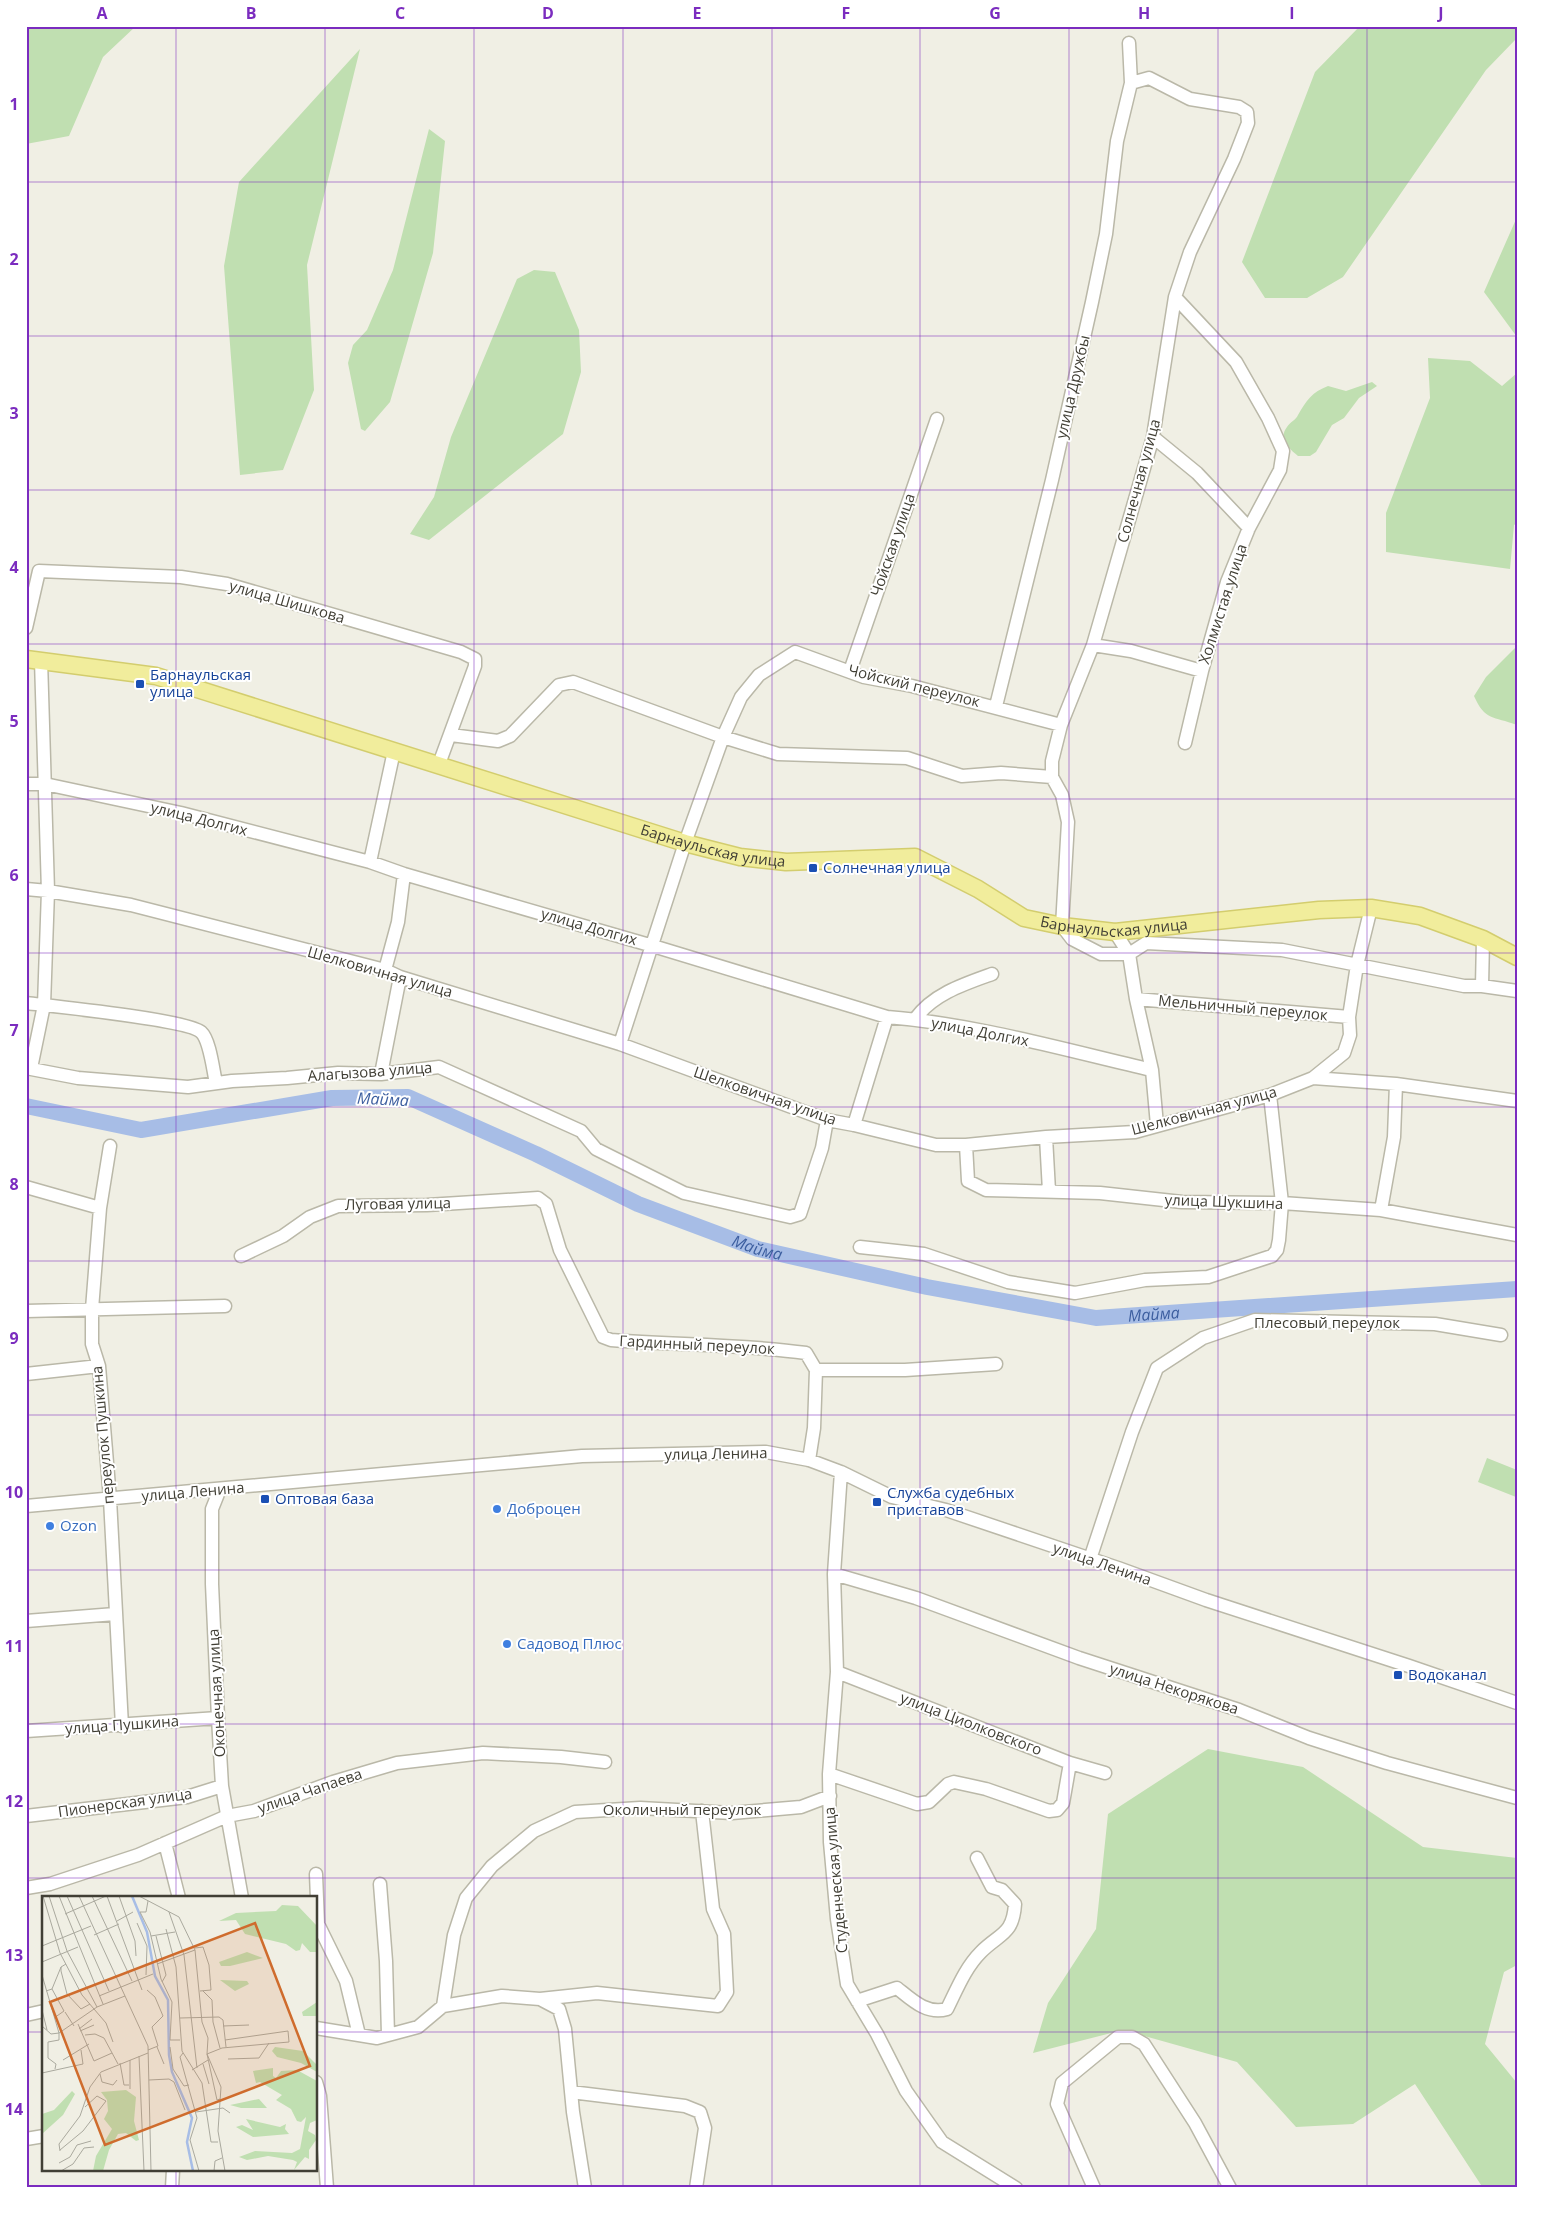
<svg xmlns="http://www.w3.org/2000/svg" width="1543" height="2214" font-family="'Open Sans',sans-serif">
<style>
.green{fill:#c0dfb1}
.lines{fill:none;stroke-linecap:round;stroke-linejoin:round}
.river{stroke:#a7bde6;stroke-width:16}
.minor-casing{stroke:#bab8a8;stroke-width:15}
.major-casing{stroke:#d3cd6e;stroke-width:19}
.minor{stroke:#fff;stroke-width:12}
.major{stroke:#f1ed9c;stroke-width:16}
.grid{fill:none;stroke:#7b2cbf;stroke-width:1;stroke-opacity:0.55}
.transit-dot{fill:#1a4fb4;stroke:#fff;stroke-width:2}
.shop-dot{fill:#3f7fe0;stroke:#fff;stroke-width:2}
.labels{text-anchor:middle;stroke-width:4;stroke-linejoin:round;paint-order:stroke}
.street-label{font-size:15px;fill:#413f35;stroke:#fff}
.transit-label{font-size:15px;fill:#164399;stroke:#fff;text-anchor:start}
.shop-label{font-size:15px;fill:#366cbe;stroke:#fff;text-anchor:start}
.water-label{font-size:16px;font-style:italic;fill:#3c5e9f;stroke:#fff}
.inset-river{fill:none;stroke:#a7bde6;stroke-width:2.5}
.inset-road{fill:none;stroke:#aaa99e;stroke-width:1}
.view{fill:#cf6c2d;fill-opacity:0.15;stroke:#cf6c2d;stroke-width:2.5}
.inset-edge{fill:none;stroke:#413f35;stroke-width:2.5}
.neatline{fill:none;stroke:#7b2cbf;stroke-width:2}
.grid-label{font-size:16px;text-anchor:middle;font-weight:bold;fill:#7b2cbf}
</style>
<rect width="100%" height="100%" fill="#f0efe4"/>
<!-- green -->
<path class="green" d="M26,26H136L103,57L69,136L26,144Z
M1360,26H1517V38L1486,70L1343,277L1307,298H1265L1242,262L1315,72Z
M360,49L307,265L314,390L283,470L240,475L224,266L239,182Z
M429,129L445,141L433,253L390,402L365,431L361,429L348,363L353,345L367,330L393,270Z
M1517,217V337L1484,292Z
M534,270L555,272L579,330L581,372L563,434L429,540L410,534L434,497L451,437L517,279Z
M1428,358L1470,361L1502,386L1517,373V523L1514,525L1510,569L1386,552V513L1430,398Z
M1372,382L1377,386L1359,398L1344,418L1332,425L1316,452L1310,456H1298C1289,449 1278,438 1287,427C1290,422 1296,420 1298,415C1306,401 1312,392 1328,386L1346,391Z
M1517,646V725C1493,716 1485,721 1474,696L1486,677Z
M1487,1458L1517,1470L1516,1497L1478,1482Z
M1208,1749L1303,1767L1423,1847L1517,1858V1965L1504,1972L1485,2044L1517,2083V2188H1483L1415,2084L1353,2124L1296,2127L1237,2062L1123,2030L1033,2053L1048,2003L1096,1929L1108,1814Z"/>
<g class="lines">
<!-- river -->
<path class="river" id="s1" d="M26,1106L141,1130L332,1098L408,1097L536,1154L638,1204L758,1249L927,1287L1096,1318L1517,1289"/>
<!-- minor casing -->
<g class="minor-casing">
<path id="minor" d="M1129,43L1131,83
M1175,297L1236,362L1268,418L1283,451L1280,470L1249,528L1227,582L1202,671L1185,743
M1153,437L1197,473L1249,528
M26,628L39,571L181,577L227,584L461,652L475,659V666L439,764
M1093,645L1131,651L1202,671
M850,671L937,419
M996,706L1052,480L1092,302L1106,234L1117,141L1131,83L1149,78L1190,99L1239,107L1247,112L1248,123L1234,159L1190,252L1175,297L1153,437L1093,645L1061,725L1052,761V777L1062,795L1068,822L1062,926L1072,939L1101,954H1129L1146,943L1282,950L1464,986H1482L1517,991
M451,735L498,741L510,736L559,685L573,682L723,737L778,754L907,758L962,776L1001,773L1052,777
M26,784H45L181,813L370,862L404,874L653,946L887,1017C976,1024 1065,1050 1152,1070
M370,862L394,751
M26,889L48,891L131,905L385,970L400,977L620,1044L827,1120L854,1125L936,1145H966L1046,1137L1135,1132L1270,1095L1313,1078L1396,1084L1517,1101
M1115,932L1129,954L1136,999L1152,1070L1157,1125
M385,970L398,922L404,874
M1482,986L1483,939
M1136,999L1349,1017
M26,1003C52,1006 188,1020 201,1032C210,1040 213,1070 216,1083
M915,1019C933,994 964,984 992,974
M620,1044L685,843L723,737L741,697L759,675L795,652L864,677L912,686L1061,725
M26,1068L78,1078L188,1087L232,1081L287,1078L338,1073L381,1074L439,1067L581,1131L596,1149L684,1193L790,1217L800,1214L822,1148L827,1120
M31,1068L44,1005L48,891L41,660
M381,1074L400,977
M1313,1078L1344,1053L1350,1035L1349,1017L1357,965L1371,908
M854,1125L887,1017
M1046,1137L1049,1191
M966,1145L968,1181L986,1190L1100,1193L1182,1202L1282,1203L1381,1210L1517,1235
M110,1146L100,1208L92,1309V1344L99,1366L110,1499L122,1726
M26,1187L100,1208
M1381,1210L1394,1137L1396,1084
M860,1247L924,1254L1008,1282L1075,1293L1145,1280L1208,1277L1272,1256L1277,1250L1279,1240L1282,1203L1270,1095
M241,1256L283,1236L310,1217L338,1206L427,1205L538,1198L546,1204L560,1250L603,1337L611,1340C676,1345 742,1344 806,1353L816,1370L814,1428L809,1460
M26,1311L225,1306
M816,1370H905L996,1364
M26,1374L99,1366
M841,1472L834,1574L837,1672L829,1774L830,1842L837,1919L847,1984L877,2034L906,2091L942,2142L1016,2188
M220,1489L212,1509V1584L218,1718L222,1786L242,1898
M26,1506L582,1456L766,1452L809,1460L841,1472L892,1497L946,1510L1118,1568L1206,1600L1409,1666L1517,1703
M1090,1559L1132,1432L1157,1368L1203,1338L1255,1320L1435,1324L1501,1335
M834,1574L916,1598L1079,1658L1239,1710L1309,1738L1387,1763L1517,1798
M26,1621L115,1614
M837,1672L1070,1763L1105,1773
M26,1731L218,1718
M829,1774L917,1804L929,1802L948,1784L954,1782L986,1789L1049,1811L1057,1810L1063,1803L1070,1763
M26,1816L187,1797L222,1786
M165,1843L179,1898
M316,1874L318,1924L346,1981L359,2035
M380,1884L386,1961L388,2035
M26,1888L50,1884L138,1855L227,1816L254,1811L333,1782L397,1763L483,1753L561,1757L605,1762
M540,1999L559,2009L565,2029L573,2112L585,2188
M857,2001L897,1988C912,2000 927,2015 947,2009C957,1989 965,1968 981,1952C1000,1933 1013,1935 1015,1904L1002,1890L992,1887L977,1858
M443,2006L454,1935L466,1898L492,1866L534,1831L575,1812L640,1808L732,1813L801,1807L830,1796
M26,2015L44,2011
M316,2028L377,2038L418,2027L443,2006L502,1996L540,1999L597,1993L718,2006L727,1992L724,1934L713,1909L702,1811
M316,2082L320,2096L327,2188
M571,2092L685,2106L700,2112L705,2128L696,2188
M26,2139L44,2136
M172,2188L173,2170
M1094,2188L1057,2104L1062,2083L1118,2037H1132L1144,2044L1195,2123L1230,2188"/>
</g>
<!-- major casing -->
<g class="major-casing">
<g id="major">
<path id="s2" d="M26,659L156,676L685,843L740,857L786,862L915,857L978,889L1024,918L1062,926L1115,932L1319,910L1371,908L1420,916L1483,939L1517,957"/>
</g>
</g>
<!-- minor -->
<use href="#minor" class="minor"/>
<!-- major -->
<use href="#major" class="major"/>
</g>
<!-- grid -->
<path class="grid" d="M176,26V1898M325,26V2188M474,26V2188M623,26V2188M772,26V2188M920,26V2188M1069,26V2188M1218,26V2188M1367,26V2188M26,182H1517M26,336H1517M26,490H1517M26,644H1517M26,799H1517M26,953H1517M26,1107H1517M26,1261H1517M26,1415H1517M26,1570H1517M26,1724H1517M26,1878H1517M26,2032H44M316,2032H1517M176,2170V2188"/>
<!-- markers -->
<g class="transit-dot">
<rect x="135" y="679" width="10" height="10" rx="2.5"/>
<rect x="808" y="863" width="10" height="10" rx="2.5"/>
<rect x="260" y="1494" width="10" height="10" rx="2.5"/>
<rect x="872" y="1497" width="10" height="10" rx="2.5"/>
<rect x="1393" y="1670" width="10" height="10" rx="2.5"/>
</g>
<g class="shop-dot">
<circle cx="497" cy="1509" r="5"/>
<circle cx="50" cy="1526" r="5"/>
<circle cx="507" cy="1644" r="5"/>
</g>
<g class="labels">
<!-- street labels -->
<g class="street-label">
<text transform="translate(1073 387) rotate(-77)" y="5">улица Дружбы</text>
<text transform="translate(1139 481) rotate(-75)" y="5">Солнечная улица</text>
<text transform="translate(893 545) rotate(-71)" y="5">Чойская улица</text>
<text transform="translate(287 602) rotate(16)" y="5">улица Шишкова</text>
<text transform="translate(1223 604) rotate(-72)" y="5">Холмистая улица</text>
<text transform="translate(914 686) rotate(14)" y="5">Чойский переулок</text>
<text transform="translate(199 819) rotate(14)" y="5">улица Долгих</text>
<text dy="5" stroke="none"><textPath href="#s2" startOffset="714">Барнаульская улица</textPath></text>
<text dy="5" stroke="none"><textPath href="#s2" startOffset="1134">Барнаульская улица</textPath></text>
<text transform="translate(589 927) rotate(16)" y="5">улица Долгих</text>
<text transform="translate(380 972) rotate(16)" y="5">Шелковичная улица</text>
<text transform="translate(1243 1008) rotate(5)" y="5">Мельничный переулок</text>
<text transform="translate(980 1032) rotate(11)" y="5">улица Долгих</text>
<text transform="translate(370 1072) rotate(-4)" y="5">Алагызова улица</text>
<text transform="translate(765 1096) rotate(19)" y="5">Шелковичная улица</text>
<text transform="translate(1204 1111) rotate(-15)" y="5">Шелковичная улица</text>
<text transform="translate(1224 1202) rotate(2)" y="5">улица Шукшина</text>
<text transform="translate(398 1204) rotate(-1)" y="5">Луговая улица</text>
<text x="1327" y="1328">Плесовый переулок</text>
<text transform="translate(697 1345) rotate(3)" y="5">Гардинный переулок</text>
<text transform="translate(103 1435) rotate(-95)" y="5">переулок Пушкина</text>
<text transform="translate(716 1454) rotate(-1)" y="5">улица Ленина</text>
<text transform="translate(193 1492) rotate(-5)" y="5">улица Ленина</text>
<text transform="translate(1102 1564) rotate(19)" y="5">улица Ленина</text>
<text transform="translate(1174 1689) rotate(18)" y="5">улица Некорякова</text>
<text transform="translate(217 1693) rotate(-93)" y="5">Оконечная улица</text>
<text transform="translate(971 1724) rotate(21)" y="5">улица Циолковского</text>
<text transform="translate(122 1725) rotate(-4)" y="5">улица Пушкина</text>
<text transform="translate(310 1791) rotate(-19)" y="5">улица Чапаева</text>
<text transform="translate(125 1803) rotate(-8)" y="5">Пионерская улица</text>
<text x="682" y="1815">Околичный переулок</text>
<text transform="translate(836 1880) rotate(-95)" y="5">Студенческая улица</text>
</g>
<!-- transit labels -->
<g class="transit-label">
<text x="150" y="680">Барнаульская<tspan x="150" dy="17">улица</tspan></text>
<text x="823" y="873">Солнечная улица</text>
<text x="887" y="1498">Служба судебных<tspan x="887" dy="17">приставов</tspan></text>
<text x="275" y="1504">Оптовая база</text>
<text x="1408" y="1680">Водоканал</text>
</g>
<!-- shop labels -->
<g class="shop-label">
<text x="507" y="1514">Доброцен</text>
<text x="60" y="1531">Ozon</text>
<text x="517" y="1649">Садовод Плюс</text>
</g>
<!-- water labels -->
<g class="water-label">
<text transform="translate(383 1099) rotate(3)" y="6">Майма</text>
<text dy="6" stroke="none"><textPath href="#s1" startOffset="768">Майма</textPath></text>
<text dy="6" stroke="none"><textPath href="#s1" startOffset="1172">Майма</textPath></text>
</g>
</g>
<!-- overview -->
<g transform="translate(42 1896)">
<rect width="275" height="275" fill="#f0efe4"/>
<path d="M240,9L256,10L275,30V56H268L260,47L258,54L254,55L244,48L203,38L194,24L177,25L194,17L234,15ZM205,56L221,62L188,70H179L177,66ZM178,84L205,85L207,88L193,95ZM275,106V120H261L260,116ZM233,151L261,155L275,169V176L259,167L235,161L230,155ZM231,172V180L234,182L239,175L255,174L275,185V224L268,227L266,235L273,239L274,244L267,254V263L263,261L252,274L255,266L251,264L226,260L205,264L197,261L213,255L250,257L258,253L264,221L259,226L255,225L249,213L234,204L240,199L218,186L214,187L211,175ZM84,194L94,201L92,225L97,244L94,245L84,237L76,238L67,254L61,275H51L54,260L70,233L62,223L66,215L65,204L59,196ZM30,195L33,198L21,219L0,238V218L12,214ZM217,203L225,212H199L188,209ZM204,223L238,231L244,228L243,233L247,238L211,241L194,231L200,229L211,234Z" fill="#c0dfb1"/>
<path class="inset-river" d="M90,0L105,36L113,80L126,104L127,159L130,176L150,222L145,246L151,275"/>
<path class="inset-road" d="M1,0L18,57L40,99L64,127L71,146M7,0L25,55L55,111M17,0L61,108M25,0L67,95M37,0L106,150L109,275M50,0L90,85M65,0L100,94M77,0L93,45L94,60M97,0L137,21L153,54L160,126L166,142L165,158L179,191L176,235L183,275M106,5L104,16H98L108,36L119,83L130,106L128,144H138M127,16L142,59L155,172M23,18L64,0M75,25L91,16M95,27L105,50L104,79M124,33L134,71L140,155L160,187L169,246H176M52,39L77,28M109,40L133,36M114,40L124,79L120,86M0,50L49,30M153,52L161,51L167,69L169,94L158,95M0,66L36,51M24,68L19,71V75L25,98L39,113L48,108M115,68L153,54M0,79L17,137V144L6,146V162L14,168L13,173M10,93L22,115L12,122M105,94L113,101L121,120L110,131L116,150L106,154M4,95L10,93L19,71M161,95L170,104L171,126L178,152M57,100L111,78M0,114L5,134M23,116L32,130M138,122L177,121L181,124L184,151M36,128L52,165L70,157M0,130L9,138L17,137L55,111L83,100M181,130L207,129M37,133L50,123M38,135L52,129M43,139L53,138L62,142L76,168M115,151L122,168M128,151L131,173L142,190L147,189M141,157L138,161L155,222L148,244L157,275M97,160L102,275M186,163L217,162L227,147M21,164L47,148M88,164V193M78,167L82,189H87M161,168L167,188M150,174L166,164M0,177L41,168L39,154M58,178L60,186L71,189L75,184M107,184L127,183L132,186L143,214M178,203L175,204L165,158L180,152L247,146L246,135L183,144M154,216L181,212L188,217M18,254L41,235L64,205L55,200L43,211M18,255L17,248L38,220L48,191L59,176L106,157M17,267L28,261L35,249L49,245M19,275L31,268L42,252L52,251M172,275L173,265L180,262"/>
<path class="view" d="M213,27L268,170L63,249L8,106Z"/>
<rect width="275" height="275" class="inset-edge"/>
</g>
<!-- border -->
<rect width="1543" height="2214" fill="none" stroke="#ffffff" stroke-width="55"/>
<rect x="28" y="28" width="1488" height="2158" class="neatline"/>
<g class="grid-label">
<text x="102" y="19">A</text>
<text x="251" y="19">B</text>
<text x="400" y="19">C</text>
<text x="548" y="19">D</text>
<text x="697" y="19">E</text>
<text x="846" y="19">F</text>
<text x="995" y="19">G</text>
<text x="1144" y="19">H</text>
<text x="1292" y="19">I</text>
<text x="1441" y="19">J</text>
<text x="14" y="110">1</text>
<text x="14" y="265">2</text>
<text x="14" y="419">3</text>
<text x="14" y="573">4</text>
<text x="14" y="727">5</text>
<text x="14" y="881">6</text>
<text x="14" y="1036">7</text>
<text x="14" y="1190">8</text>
<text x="14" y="1344">9</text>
<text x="14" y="1498">10</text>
<text x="14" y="1652">11</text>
<text x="14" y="1807">12</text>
<text x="14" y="1961">13</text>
<text x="14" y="2115">14</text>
</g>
</svg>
